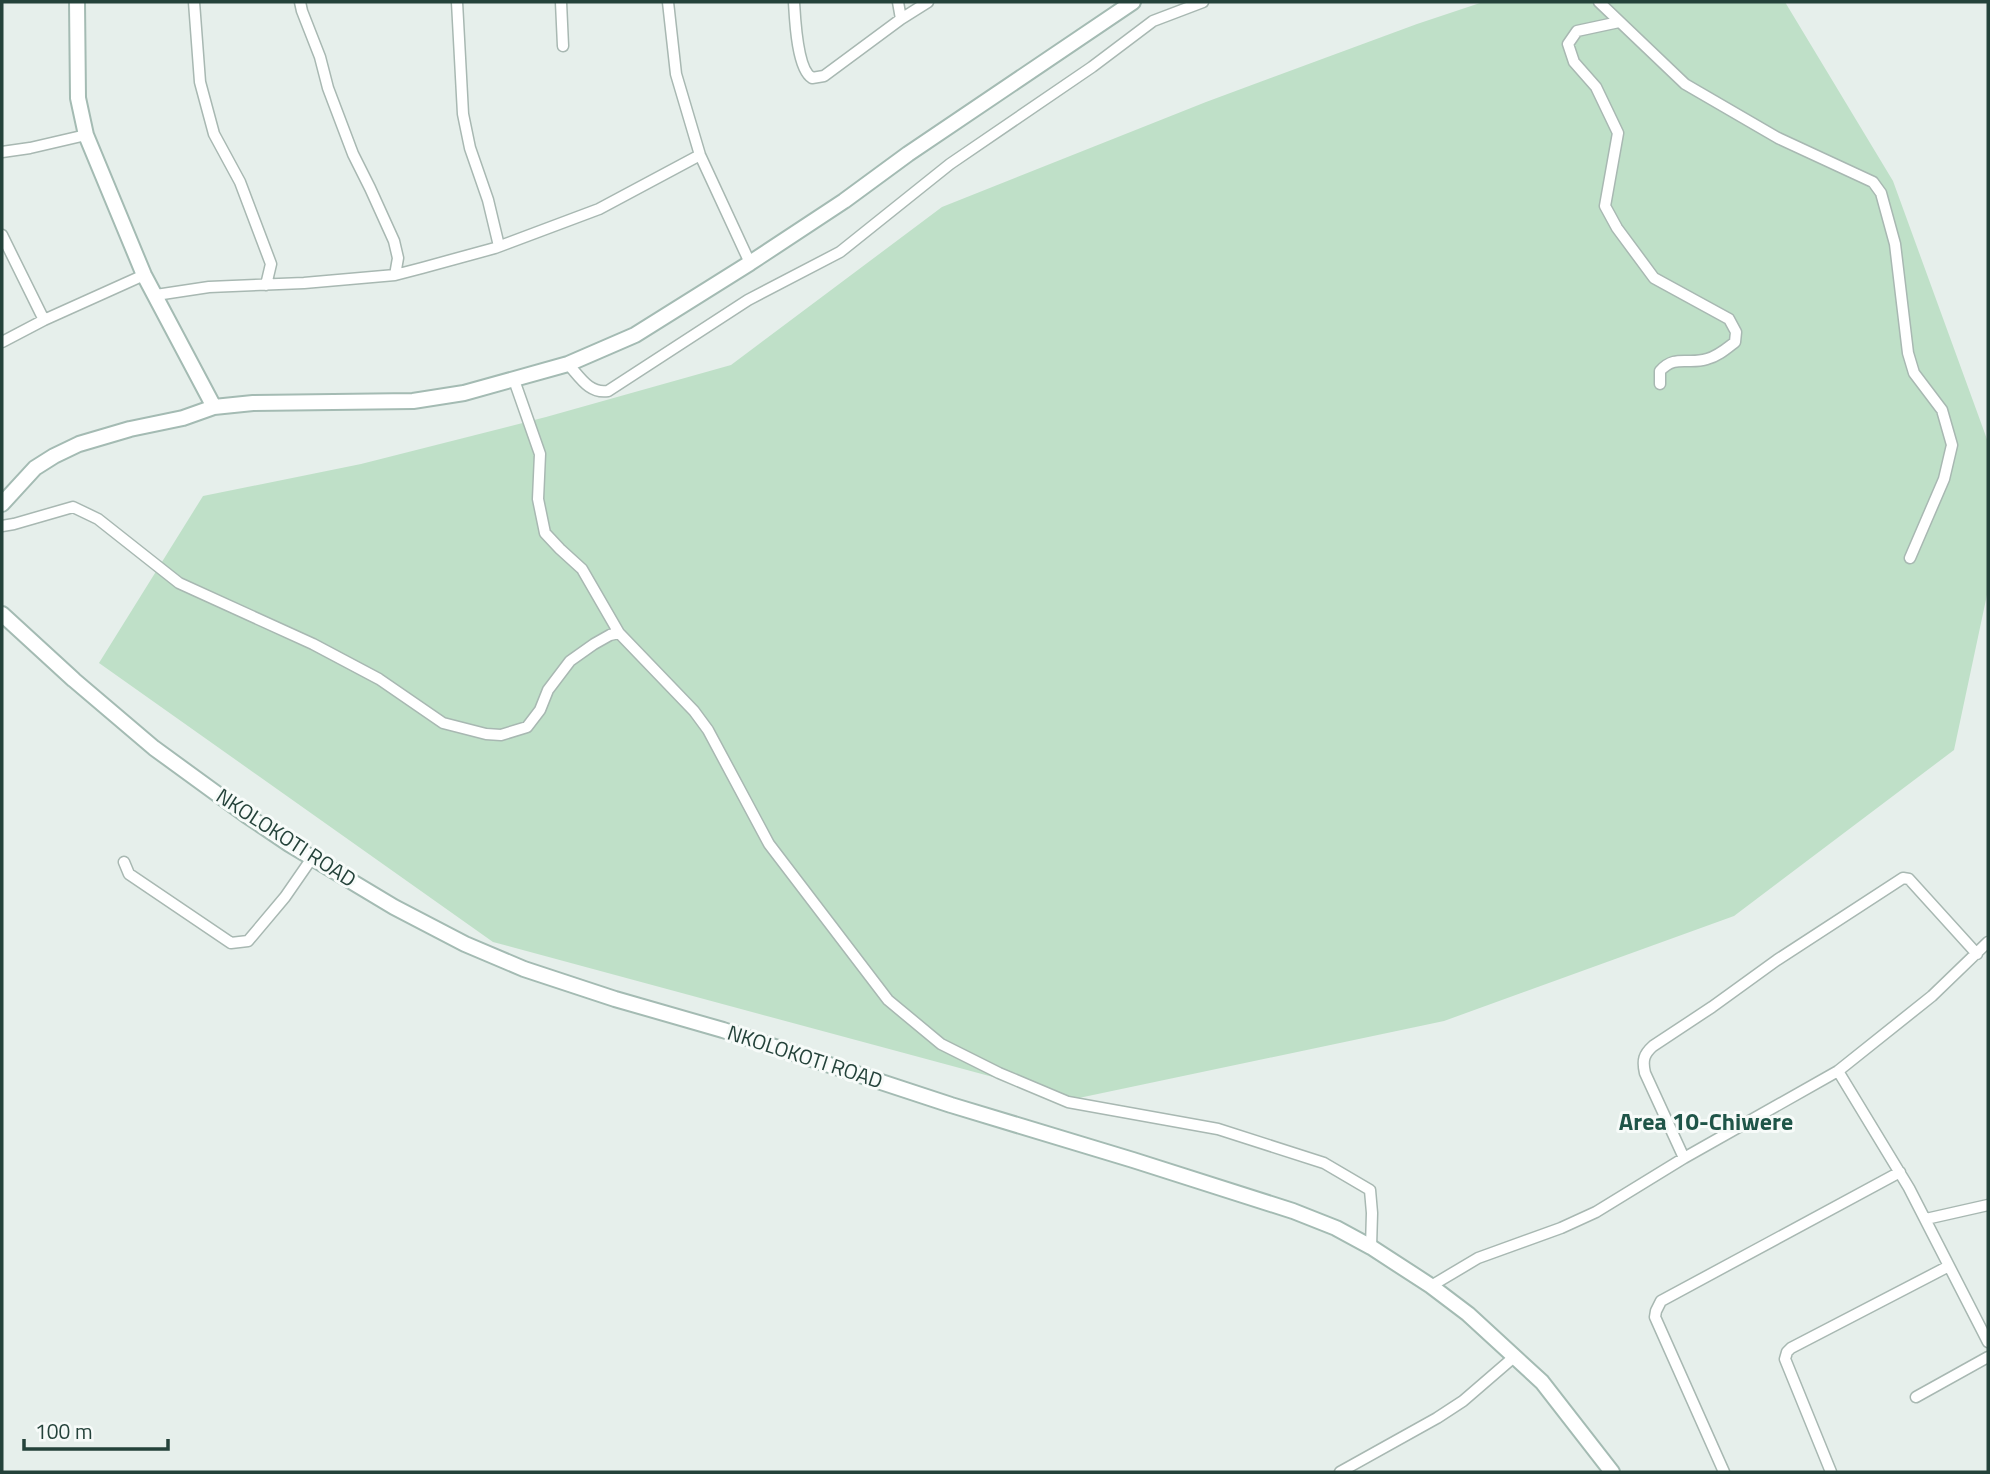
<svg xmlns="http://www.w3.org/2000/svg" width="1990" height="1474" font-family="'Titillium Web',sans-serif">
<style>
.green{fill:#bfe0c8}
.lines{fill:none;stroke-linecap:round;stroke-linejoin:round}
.street-casing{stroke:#a8b8b2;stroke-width:13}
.secondary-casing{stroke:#a4bbb3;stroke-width:18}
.street{stroke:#fff;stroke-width:10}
.secondary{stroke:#fff;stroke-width:14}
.labels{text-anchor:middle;stroke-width:6;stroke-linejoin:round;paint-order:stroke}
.street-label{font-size:21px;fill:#24423a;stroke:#f7fbf9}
.quarter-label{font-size:24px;font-weight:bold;fill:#1f5548;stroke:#f7fbf9}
</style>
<rect width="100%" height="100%" fill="#e6efeb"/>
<!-- green -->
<path class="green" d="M1483,2H1785L1893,181L1988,442V590L1954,750L1734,916L1444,1021L1074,1099L493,942L99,663L203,496L361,464L546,417L731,365L942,207L1206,102L1417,24Z"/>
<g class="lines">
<!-- street casing -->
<g class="street-casing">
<path id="street" d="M194,2L200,82L214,134L240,182L271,264L266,285
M300,2L302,11L320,57L328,88L353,154L370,188L394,241L398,258L395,275
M457,2L463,114L470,148L488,200L499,246
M561,2L563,46
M668,2L676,74L700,155L750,263
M794,2C795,19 797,69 812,78L824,76L901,19L928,2
M898,2L901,19
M1599,2L1685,84L1778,138L1873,182L1881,193L1895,244L1908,353L1914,373L1942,410L1952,445L1944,479L1910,558
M1619,22L1577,31L1568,44L1574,62L1596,87L1618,133L1605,206L1617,228L1654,278L1729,319L1736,332L1735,342C1726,349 1718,356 1707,359C1688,365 1675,354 1660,371V384
M2,152L30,148L86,135
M2,235L44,320
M156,295L209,287L304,283L395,275L422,268L495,248L599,209L700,155
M2,342L44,320L144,275
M568,364C580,377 589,394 608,391L748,300L840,252L950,164L1092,67L1153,21L1203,2
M514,380L540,454L538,499L545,533L560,549L582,569L619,633
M2,526L14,524L73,507L98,519L179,583L313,644L379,679L443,723L486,734L501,735L527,727L540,710L548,690L570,661L594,644L610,635L619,633L694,711L708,730L769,844L888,1000L941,1044L999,1073L1068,1102L1218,1129L1324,1163L1370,1190L1372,1213L1371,1247
M124,862L129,874L231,943L248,941L285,897L312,858
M1838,1071L1909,1188L1988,1342
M1684,1158L1645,1073C1642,1060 1644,1054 1653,1046L1712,1007L1777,960L1903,878L1909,879L1977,954
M1926,1219L1988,1205
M1431,1286L1478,1258L1561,1228L1596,1212L1684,1158L1838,1071L1932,996L1988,942
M1916,1397L1988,1357
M1340,1472L1437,1418L1463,1401L1514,1357
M1724,1472L1655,1317L1656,1311L1661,1301L1900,1172
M1831,1472L1785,1359L1787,1352L1791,1348L1949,1266"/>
</g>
<!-- secondary casing -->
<g class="secondary-casing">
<path id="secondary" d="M77,2L78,98L86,135L144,275L214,407
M2,504L35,468L54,456L79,444L130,429L183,418L214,407L253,403L413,401L464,393L568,364L635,335L750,263L844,201L908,154L1133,2
M2,614L74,680L154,748L246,815L289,844L394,907L465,944L524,969L615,999L723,1030L951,1105L1133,1160L1293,1211L1336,1228L1371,1247L1431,1286L1468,1314L1542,1382L1612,1472"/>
</g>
<!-- street -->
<use href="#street" class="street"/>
<!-- secondary -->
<use href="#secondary" class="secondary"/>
</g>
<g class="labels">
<!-- street labels -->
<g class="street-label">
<text transform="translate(286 838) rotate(33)" y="7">NKOLOKOTI ROAD</text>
<text transform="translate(805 1057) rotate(18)" y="7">NKOLOKOTI ROAD</text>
</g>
<!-- quarter labels -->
<g class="quarter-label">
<text x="1706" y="1130">Area 10-Chiwere</text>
</g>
</g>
<!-- border -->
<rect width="1990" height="1474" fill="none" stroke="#24423a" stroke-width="7"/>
<!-- scale -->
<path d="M24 1439v10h144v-10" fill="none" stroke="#24423a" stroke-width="3.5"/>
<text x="35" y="1439" font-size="21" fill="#24423a" stroke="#f7fbf9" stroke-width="5" paint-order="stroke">100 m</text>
</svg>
